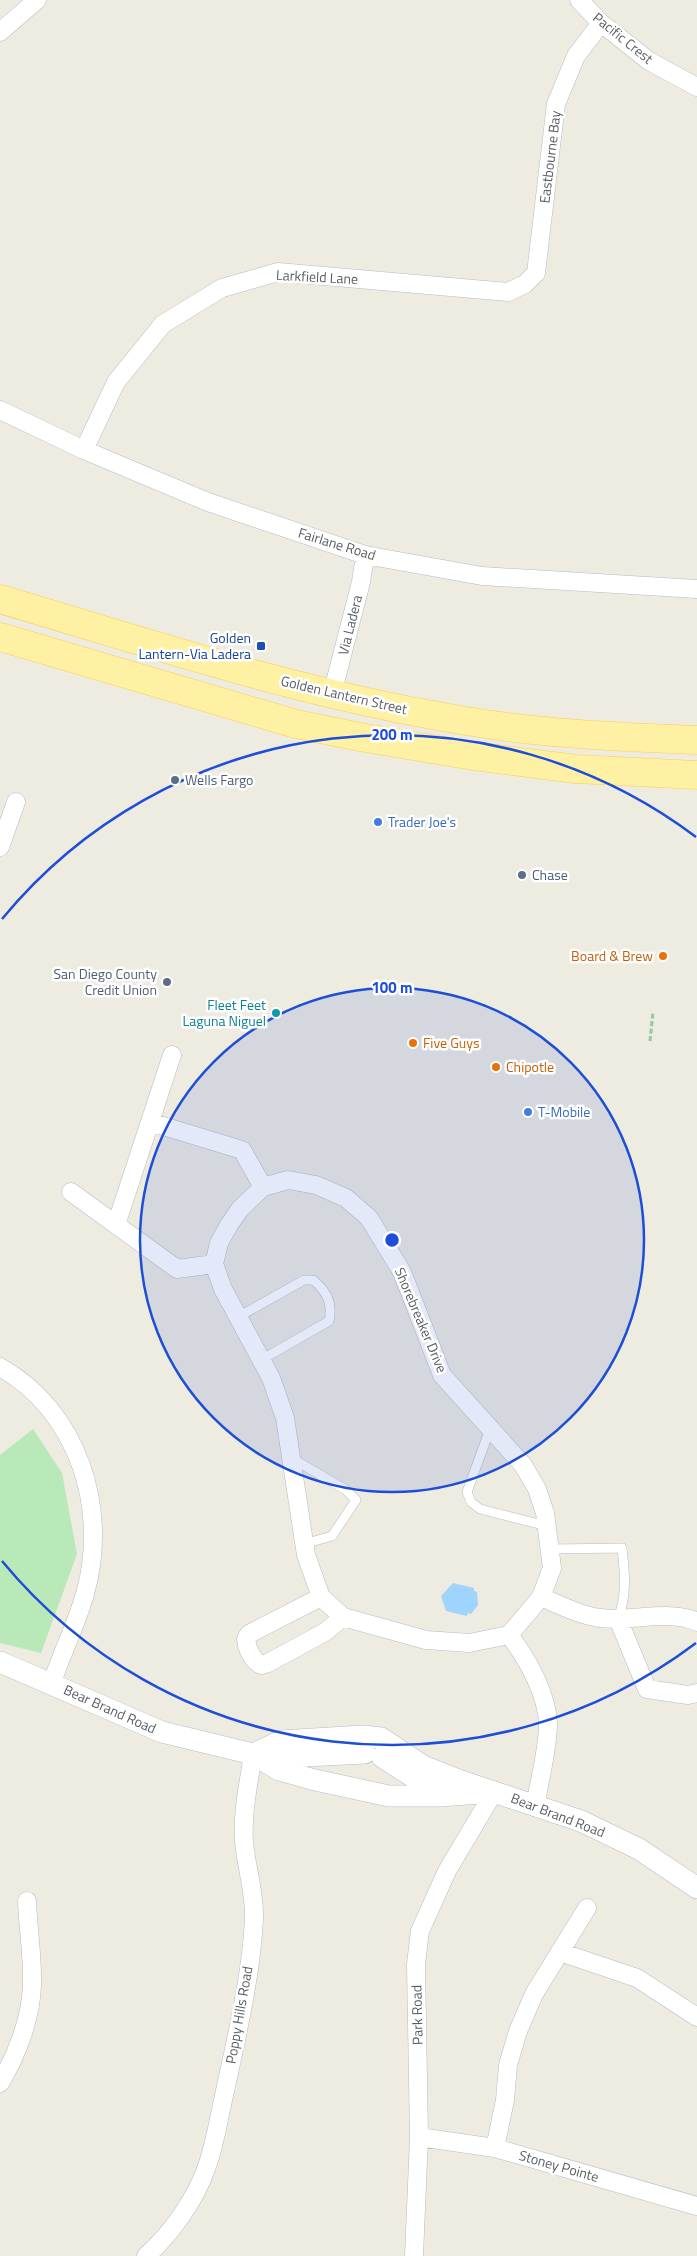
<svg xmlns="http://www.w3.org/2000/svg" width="697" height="2256" font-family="'Titillium Web',sans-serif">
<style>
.green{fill:#b9e9b9}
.water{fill:#9fd4ff}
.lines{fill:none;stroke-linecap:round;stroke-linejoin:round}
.service-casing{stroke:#b8bbc1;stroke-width:10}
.minor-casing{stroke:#b8bbc1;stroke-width:19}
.tertiary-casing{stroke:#b8bbc1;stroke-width:22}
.primary-casing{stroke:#ffcd48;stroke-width:29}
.path{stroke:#92caa2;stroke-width:3;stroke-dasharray:5 2.5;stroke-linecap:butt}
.service{stroke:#fff;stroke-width:9}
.minor{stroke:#fff;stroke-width:18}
.tertiary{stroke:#fff;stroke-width:21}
.primary{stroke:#fff1a4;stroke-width:28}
.ring{fill:none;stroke:#1d4ed8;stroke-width:2.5}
.transit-dot{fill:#1a4fb4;stroke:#fff;stroke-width:2}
.service-dot{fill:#5c6f8a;stroke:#fff;stroke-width:2}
.shop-dot{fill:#3f7fe0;stroke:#fff;stroke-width:2}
.food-dot{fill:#e8710a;stroke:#fff;stroke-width:2}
.culture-dot{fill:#0f9aa8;stroke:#fff;stroke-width:2}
.labels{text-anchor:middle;stroke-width:5;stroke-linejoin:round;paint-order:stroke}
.street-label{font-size:14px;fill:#595d63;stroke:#fff}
.transit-label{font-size:14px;fill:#164399;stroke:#fff;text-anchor:end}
.service-label{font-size:14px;fill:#4e5e75;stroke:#fff;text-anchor:start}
.shop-label{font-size:14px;fill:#366cbe;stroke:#fff;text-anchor:start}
.food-label{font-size:14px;fill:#c56008;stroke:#fff;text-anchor:start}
.culture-label{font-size:14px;fill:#0d838f;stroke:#fff;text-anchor:end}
.centre{fill:#1d4ed8;stroke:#fff;stroke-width:2.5}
.ring-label{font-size:15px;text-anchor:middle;font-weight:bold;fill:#1d4ed8;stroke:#fff;stroke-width:5;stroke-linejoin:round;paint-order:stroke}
</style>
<rect width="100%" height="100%" fill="#eeebe0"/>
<!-- green -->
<path class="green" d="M33,1429L62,1473L77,1554L41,1653L0,1643V1455Z"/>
<!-- water -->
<path class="water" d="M453,1583L474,1588V1591L477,1592L478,1605L471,1614L468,1613L467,1616L446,1611L441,1596Z"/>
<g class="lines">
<!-- service casing -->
<g class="service-casing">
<path id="service" d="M238,1317L304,1280H313C327,1291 333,1304 329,1321L261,1360
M490,1429L467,1492L471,1502L480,1509L547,1526
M293,1459L346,1490L356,1500L332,1536L304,1544
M551,1549L622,1548C625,1574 627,1595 618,1619"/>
</g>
<!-- minor casing -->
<g class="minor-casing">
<path id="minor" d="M579,0L601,23L649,61L697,87
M0,32L37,0
M0,410L84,450L208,502L365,555L482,576L697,589
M84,450L116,382L163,324L222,288L278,272L508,292L525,284L536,273L556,104L576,56L601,23
M332,694L361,582L365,555
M0,847L16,802
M150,1122L242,1150L263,1187
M71,1192L177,1269L214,1264
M116,1225L172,1055
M0,1367C78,1411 108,1507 86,1590C78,1622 62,1651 52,1683
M321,1597L249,1634L246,1639C247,1649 252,1660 261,1665L268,1663L325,1632L343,1617
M541,1597C560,1605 579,1615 600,1618C628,1622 673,1609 697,1622
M618,1619L647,1689L688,1695L697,1693
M509,1635L541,1597L552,1568L545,1513L537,1489L523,1465L442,1375L402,1272L369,1218L346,1198L316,1185L288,1180L263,1187L240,1209L229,1225L219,1243L214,1264L223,1289L271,1378L285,1418L306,1555L321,1597L343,1617L426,1640L469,1643L509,1635C527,1658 548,1695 548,1726C547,1753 540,1779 535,1806
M560,1952L637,1978L697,2017
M0,2083C17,2055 31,2018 32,1985C33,1958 28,1929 27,1901
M419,2137L495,2148L697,2206
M495,2148L505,2100L508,2065L518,2031L534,1994L587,1908
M146,2256C171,2234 195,2200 206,2169C215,2145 219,2117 225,2091C237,2035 251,1977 254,1919C255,1892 246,1867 244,1841C242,1812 249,1782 253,1754
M414,2256L419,2137L416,1964L420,1931L447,1871L494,1792"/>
</g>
<!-- tertiary casing -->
<g class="tertiary-casing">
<path id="tertiary" d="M0,1662L162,1732L253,1754L279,1770L315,1780L389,1796H440L494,1792
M253,1754L281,1741L363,1736L381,1738L423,1766L461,1781L581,1821L639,1849L697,1888
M258,1754L285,1757L365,1753
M382,1757L418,1780L448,1782"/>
</g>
<!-- primary casing -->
<g class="primary-casing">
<path id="primary" d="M0,599C148,643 296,692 449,718C530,733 615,737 697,740
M0,637L296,724L360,737L474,756L576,769L697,775"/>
</g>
<!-- path -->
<path class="path" d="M650,1041L653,1012"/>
<!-- service -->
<use href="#service" class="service"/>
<!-- minor -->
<use href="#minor" class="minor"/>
<!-- tertiary -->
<use href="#tertiary" class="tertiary"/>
<!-- primary -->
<use href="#primary" class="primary"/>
</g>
<!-- distance rings -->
<circle cx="392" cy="1240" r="252" fill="#1d4ed8" fill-opacity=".12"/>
<g class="ring">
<circle cx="392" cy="1240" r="252"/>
<path d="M696 1643A505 505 0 0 1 2 1561M2 919A505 505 0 0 1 696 837"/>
</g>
<!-- markers -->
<rect class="transit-dot" x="256" y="641" width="10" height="10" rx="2.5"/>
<g class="service-dot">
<circle cx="175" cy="780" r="5"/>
<circle cx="522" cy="875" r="5"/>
<circle cx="167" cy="982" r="5"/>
</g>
<g class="shop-dot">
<circle cx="378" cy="822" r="5"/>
<circle cx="528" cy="1112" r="5"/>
</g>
<g class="food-dot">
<circle cx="663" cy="956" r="5"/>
<circle cx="413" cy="1043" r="5"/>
<circle cx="496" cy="1067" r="5"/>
</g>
<circle class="culture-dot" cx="276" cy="1013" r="5"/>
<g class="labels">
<!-- street labels -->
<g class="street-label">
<text transform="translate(623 38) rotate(39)" y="5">Pacific Crest</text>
<text transform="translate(550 157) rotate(-83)" y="5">Eastbourne Bay</text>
<text transform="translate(317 277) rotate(3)" y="5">Larkfield Lane</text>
<text transform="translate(337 544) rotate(17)" y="5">Fairlane Road</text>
<text transform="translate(350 625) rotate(-76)" y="5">Via Ladera</text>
<text transform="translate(344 695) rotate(13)" y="5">Golden Lantern Street</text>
<text transform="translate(421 1320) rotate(67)" y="5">Shorebreaker Drive</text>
<text transform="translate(110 1709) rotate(24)" y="5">Bear Brand Road</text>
<text transform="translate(558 1815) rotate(21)" y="5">Bear Brand Road</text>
<text transform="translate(239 2015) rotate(-80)" y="5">Poppy Hills Road</text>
<text transform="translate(417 2015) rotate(-91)" y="5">Park Road</text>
<text transform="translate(559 2166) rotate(16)" y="5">Stoney Pointe</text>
</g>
<!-- transit labels -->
<g class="transit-label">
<text x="251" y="643">Golden<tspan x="251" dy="16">Lantern-Via Ladera</tspan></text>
</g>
<!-- service labels -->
<g class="service-label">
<text x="185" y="785">Wells Fargo</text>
<text x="532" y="880">Chase</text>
<text x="157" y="979" text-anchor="end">San Diego County<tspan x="157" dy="16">Credit Union</tspan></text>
</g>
<!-- shop labels -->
<g class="shop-label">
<text x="388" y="827">Trader Joe's</text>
<text x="538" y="1117">T-Mobile</text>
</g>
<!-- food labels -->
<g class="food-label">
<text x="653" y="961" text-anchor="end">Board &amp; Brew</text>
<text x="423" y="1048">Five Guys</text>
<text x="506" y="1072">Chipotle</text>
</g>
<!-- culture labels -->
<g class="culture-label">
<text x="266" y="1010">Fleet Feet<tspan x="266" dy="16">Laguna Niguel</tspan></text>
</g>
</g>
<circle cx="392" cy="1240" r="8" class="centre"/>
<g class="ring-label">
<text x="392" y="740">200 m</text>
<text x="392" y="993">100 m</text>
</g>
</svg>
